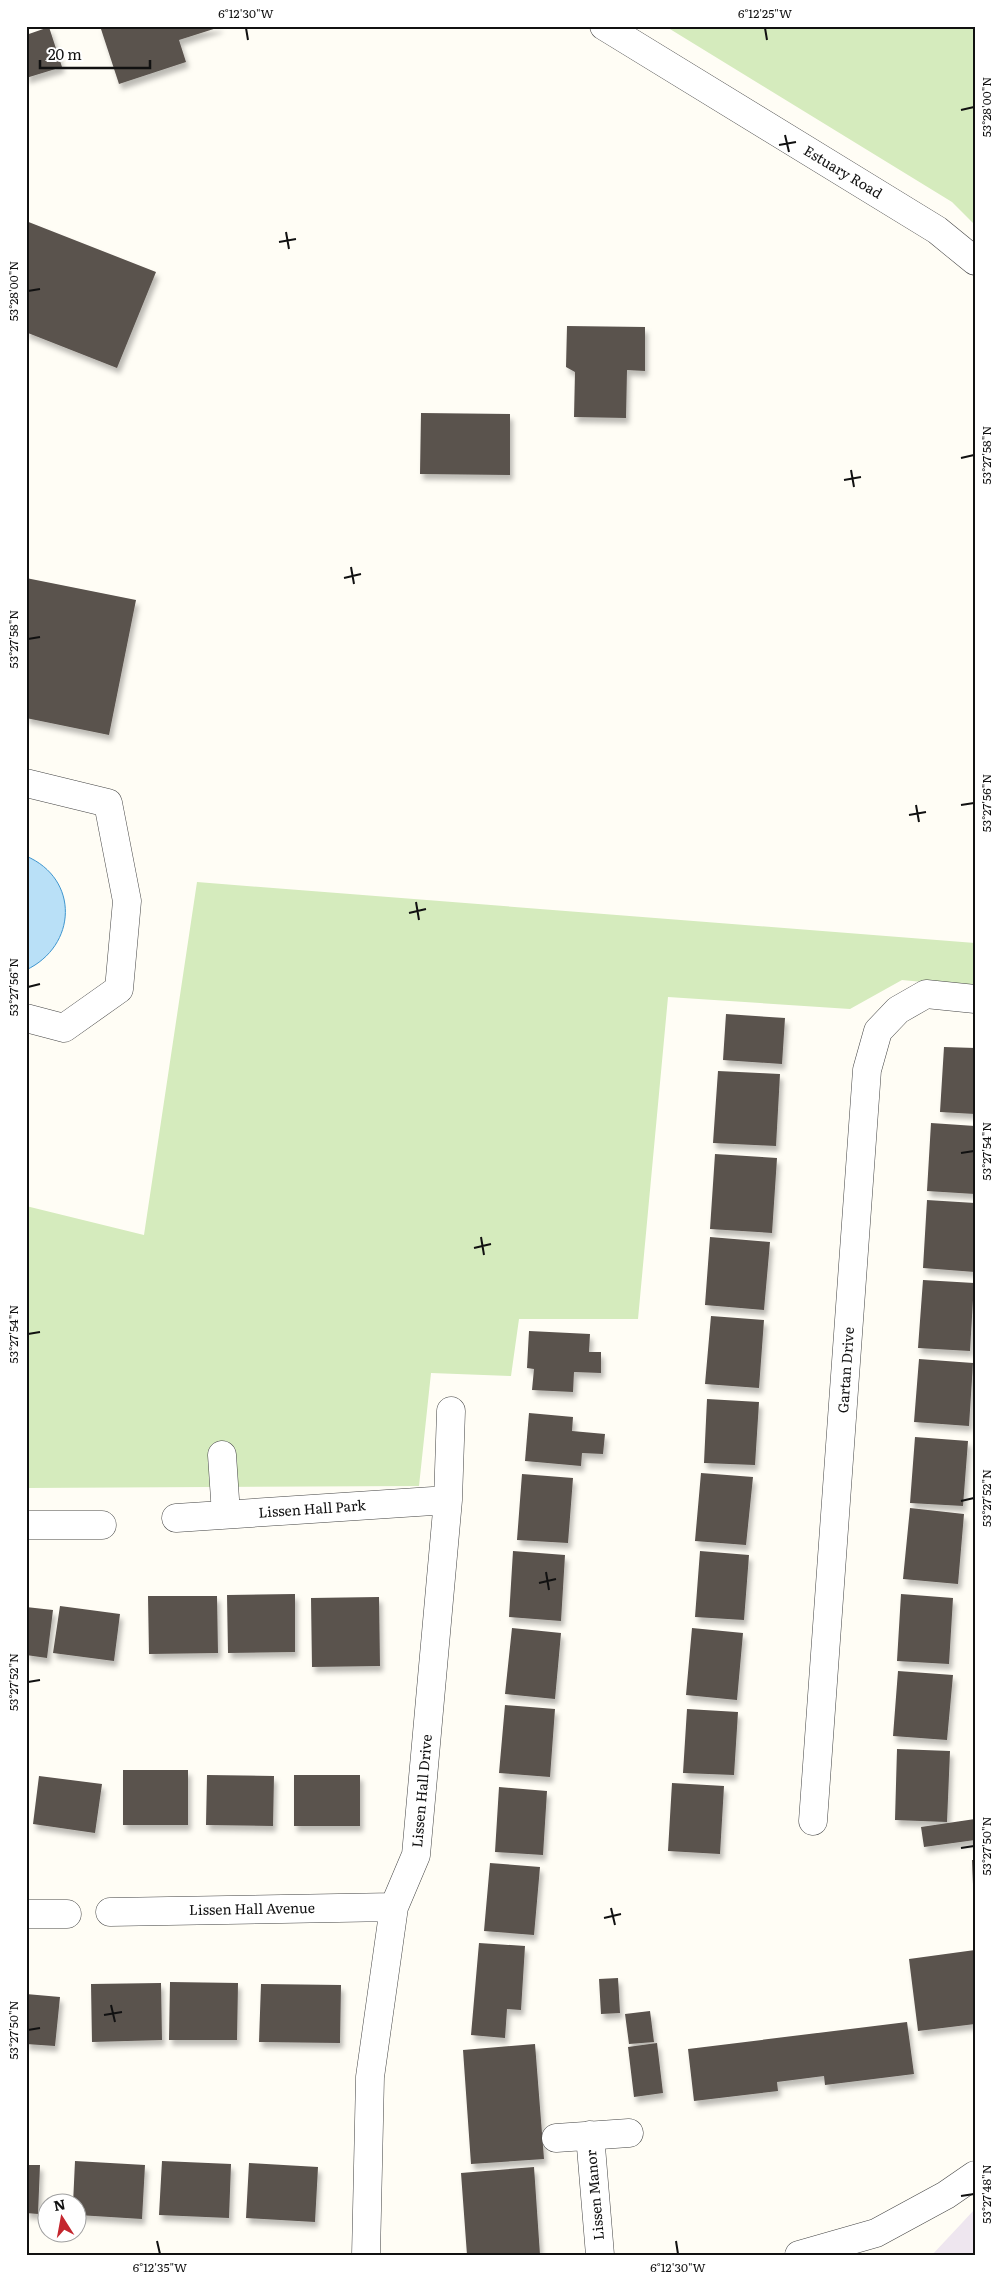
<svg xmlns="http://www.w3.org/2000/svg" width="1001" height="2281" font-family="Literata,serif">
<style>
.industrial{fill:#eee6ef}
.green{fill:#d5ebbd}
.water{fill:#b9e0f7;stroke:#3f96cf}
.building{fill:#5a524d;filter:url(#shadow)}
.lines{fill:none;stroke-linecap:round;stroke-linejoin:round}
.minor-casing{stroke:#444;stroke-width:29}
.minor{stroke:#fff;stroke-width:28}
.ticks{fill:none;stroke:#111;stroke-width:2}
.labels{text-anchor:middle;stroke-width:5;stroke-linejoin:round;paint-order:stroke}
.street-label{font-size:14px;fill:#111;stroke:#fff}
.neatline{fill:none;stroke:#111;stroke-width:2}
.ticks-label{font-size:12px;text-anchor:middle;fill:#111}
</style>
<defs>
<filter id="shadow"><feDropShadow dx="3" dy="5.5" stdDeviation="2.5" flood-color="#0004"/></filter>
</defs>
<rect width="100%" height="100%" fill="#fffdf5"/>
<!-- industrial -->
<path class="industrial" d="M975,2209V2255H932Z"/>
<!-- green -->
<path class="green" d="M665,26H975V225L952,202Z
M197,882L975,943V987L902,980L850,1009L668,997L638,1319H519L511,1376L431,1373L419,1486L26,1488V1206L144,1235Z"/>
<!-- water -->
<path class="water" d="M26,856C80,879 77,946 26,970Z"/>
<!-- building -->
<path class="building" d="M100,26H220V27L179,40L186,62L119,84Z
M49,27L62,67L26,78V35Z
M26,221L156,272L117,368L28,333L26,334Z
M567,326L645,327V371L627,370L626,418L574,417L575,372L566,367Z
M421,413L510,414V475L420,474Z
M26,578L136,600L109,735L26,718Z
M726,1014L785,1018L782,1064L723,1060Z
M944,1047L975,1048V1114L940,1112Z
M718,1071L780,1074L776,1146L713,1143Z
M931,1123L975,1126V1194L927,1191Z
M715,1154L777,1158L772,1233L710,1229Z
M927,1200L975,1203V1272L923,1268Z
M710,1237L770,1242L764,1310L705,1305Z
M923,1280L974,1283L970,1351L918,1348Z
M711,1316L764,1320L759,1388L705,1384Z
M529,1331L590,1334L589,1352H601V1373L574,1372L573,1392L532,1390L534,1369L527,1368Z
M919,1359L973,1363L969,1426L914,1422Z
M707,1399L759,1402L755,1465L704,1463Z
M529,1413L573,1417L572,1431L605,1434L603,1454L582,1453L581,1466L525,1461Z
M915,1437L968,1441L963,1506L910,1503Z
M701,1473L753,1477L746,1545L695,1541Z
M522,1474L573,1478L568,1543L517,1540Z
M910,1508L964,1514L958,1584L903,1579Z
M513,1551L565,1555L561,1621L509,1617Z
M700,1551L749,1555L744,1620L695,1617Z
M295,1594V1652L228,1653L227,1595Z
M901,1594L953,1598L949,1664L897,1661Z
M148,1596H217L218,1653L149,1654Z
M379,1597L380,1666L312,1667L311,1598Z
M60,1606L120,1614L114,1661L53,1653Z
M26,1607L53,1610L47,1658L26,1655Z
M512,1628L561,1633L555,1699L505,1694Z
M692,1628L743,1633L737,1700L686,1695Z
M898,1671L953,1675L947,1740L893,1736Z
M505,1705L555,1709L550,1777L499,1773Z
M687,1709L738,1712L734,1775L683,1773Z
M897,1749L950,1751L947,1822L895,1820Z
M123,1770H188V1825H123Z
M207,1775L274,1776L273,1826L206,1825Z
M294,1775H360V1826H294Z
M39,1776L102,1784L95,1833L33,1824Z
M672,1783L724,1786L720,1854L668,1851Z
M499,1787L547,1791L543,1855L495,1852Z
M975,1819V1840L924,1847L921,1827Z
M972,1860H975V1883L973,1884Z
M490,1863L540,1867L534,1935L484,1931Z
M479,1943L525,1946L521,2010L507,2009L505,2038L471,2035Z
M975,1950V2024L918,2031L909,1959Z
M618,1978L620,2013L601,2014L599,1979Z
M170,1982L238,1983L237,2040H169Z
M161,1983L162,2040L92,2042L91,1984Z
M261,1984L341,1985L340,2043L259,2042Z
M26,1994L60,1997L55,2046L26,2044Z
M650,2011L654,2042L629,2044L625,2014Z
M907,2022L914,2074L825,2085L824,2076L777,2082L778,2091L694,2101L688,2049Z
M657,2043L663,2093L634,2097L628,2047Z
M535,2044L544,2159L471,2164L463,2050Z
M75,2161L145,2165L142,2219L78,2215V2204H73Z
M162,2161L231,2164L229,2218L159,2215Z
M249,2163L318,2167L315,2222L246,2218Z
M26,2165H40L38,2214L26,2213Z
M534,2167L540,2255H467L461,2173Z"/>
<g class="lines">
<!-- minor casing -->
<g class="minor-casing">
<path id="minor" d="M604,26L937,230L975,261
M26,783L108,803L127,901L119,989L64,1028L26,1018
M222,1455L226,1514
M176,1518L448,1500
M26,1525H102
M813,1821L867,1070L878,1031L898,1010L926,994L975,999
M110,1912L394,1907
M26,1914H67
M590,2135L600,2255
M556,2138L629,2133
M366,2255L370,2077L394,1907L416,1855L448,1500L451,1411
M799,2255L876,2233L946,2195L975,2175"/>
</g>
<!-- minor -->
<use href="#minor" class="minor"/>
</g>
<!-- ticks -->
<path class="ticks" d="M246,28L248,40M765,28L767,40M961,110L974,107M785,135L789,152M779,145L796,142M286,232L289,249M279,242L296,239M28,291L40,289M961,458L974,455M851,470L854,487M844,480L861,477M351,567L354,584M344,578L361,574M28,639L40,637M916,805L919,822M961,805L974,803M909,815L926,812M416,902L419,920M409,913L426,909M28,987L40,984M961,1153L974,1151M481,1237L484,1255M474,1248L491,1244M28,1334L40,1332M961,1501L974,1498M546,1572L549,1590M539,1583L556,1579M28,1682L40,1680M961,1848L974,1846M611,1908L615,1925M604,1918L621,1914M111,2005L115,2022M104,2015L122,2012M28,2030L40,2028M961,2196L974,2194M157,2241L160,2254M676,2241L678,2254"/>
<g class="labels">
<!-- street labels -->
<g class="street-label">
<text transform="translate(843 172) rotate(31)" y="5">Estuary Road</text>
<text transform="translate(846 1370) rotate(-86)" y="5">Gartan Drive</text>
<text transform="translate(312 1509) rotate(-4)" y="5">Lissen Hall Park</text>
<text transform="translate(422 1791) rotate(-85)" y="5">Lissen Hall Drive</text>
<text transform="translate(252 1909) rotate(-1)" y="5">Lissen Hall Avenue</text>
<text transform="translate(595 2195) rotate(-95)" y="5">Lissen Manor</text>
</g>
</g>
<!-- border -->
<rect width="1001" height="2281" fill="none" stroke="#ffffff" stroke-width="55"/>
<!-- north arrow -->
<g transform="translate(62 2218) rotate(349)"><circle r="24" fill="#ffffff" stroke="#a0a0a0"/>
<path d="M0-4L9 19L0 12L-9 19Z" fill="#c4262e"/>
<text y="-8" font-size="14" font-weight="bold" text-anchor="middle" fill="#111111">N</text>
</g>
<!-- scale -->
<path d="M40 60v8h110v-8" fill="none" stroke="#111111" stroke-width="2.5"/>
<text x="48" y="60" font-size="15" fill="#111111" stroke="#ffffff" stroke-width="4" paint-order="stroke">20 m</text>
<rect x="28" y="28" width="946" height="2226" class="neatline"/>
<g class="ticks-label">
<text x="246" y="18">6°12'30"W</text>
<text x="765" y="18">6°12'25"W</text>
<text transform="translate(987 107) rotate(-90)" y="4">53°28'00"N</text>
<text transform="translate(14 291) rotate(-90)" y="4">53°28'00"N</text>
<text transform="translate(987 455) rotate(-90)" y="4">53°27'58"N</text>
<text transform="translate(14 639) rotate(-90)" y="4">53°27'58"N</text>
<text transform="translate(987 803) rotate(-90)" y="4">53°27'56"N</text>
<text transform="translate(14 987) rotate(-90)" y="4">53°27'56"N</text>
<text transform="translate(987 1151) rotate(-90)" y="4">53°27'54"N</text>
<text transform="translate(14 1334) rotate(-90)" y="4">53°27'54"N</text>
<text transform="translate(987 1498) rotate(-90)" y="4">53°27'52"N</text>
<text transform="translate(14 1682) rotate(-90)" y="4">53°27'52"N</text>
<text transform="translate(987 1846) rotate(-90)" y="4">53°27'50"N</text>
<text transform="translate(14 2030) rotate(-90)" y="4">53°27'50"N</text>
<text transform="translate(987 2194) rotate(-90)" y="4">53°27'48"N</text>
<text x="160" y="2272">6°12'35"W</text>
<text x="678" y="2272">6°12'30"W</text>
</g>
</svg>
